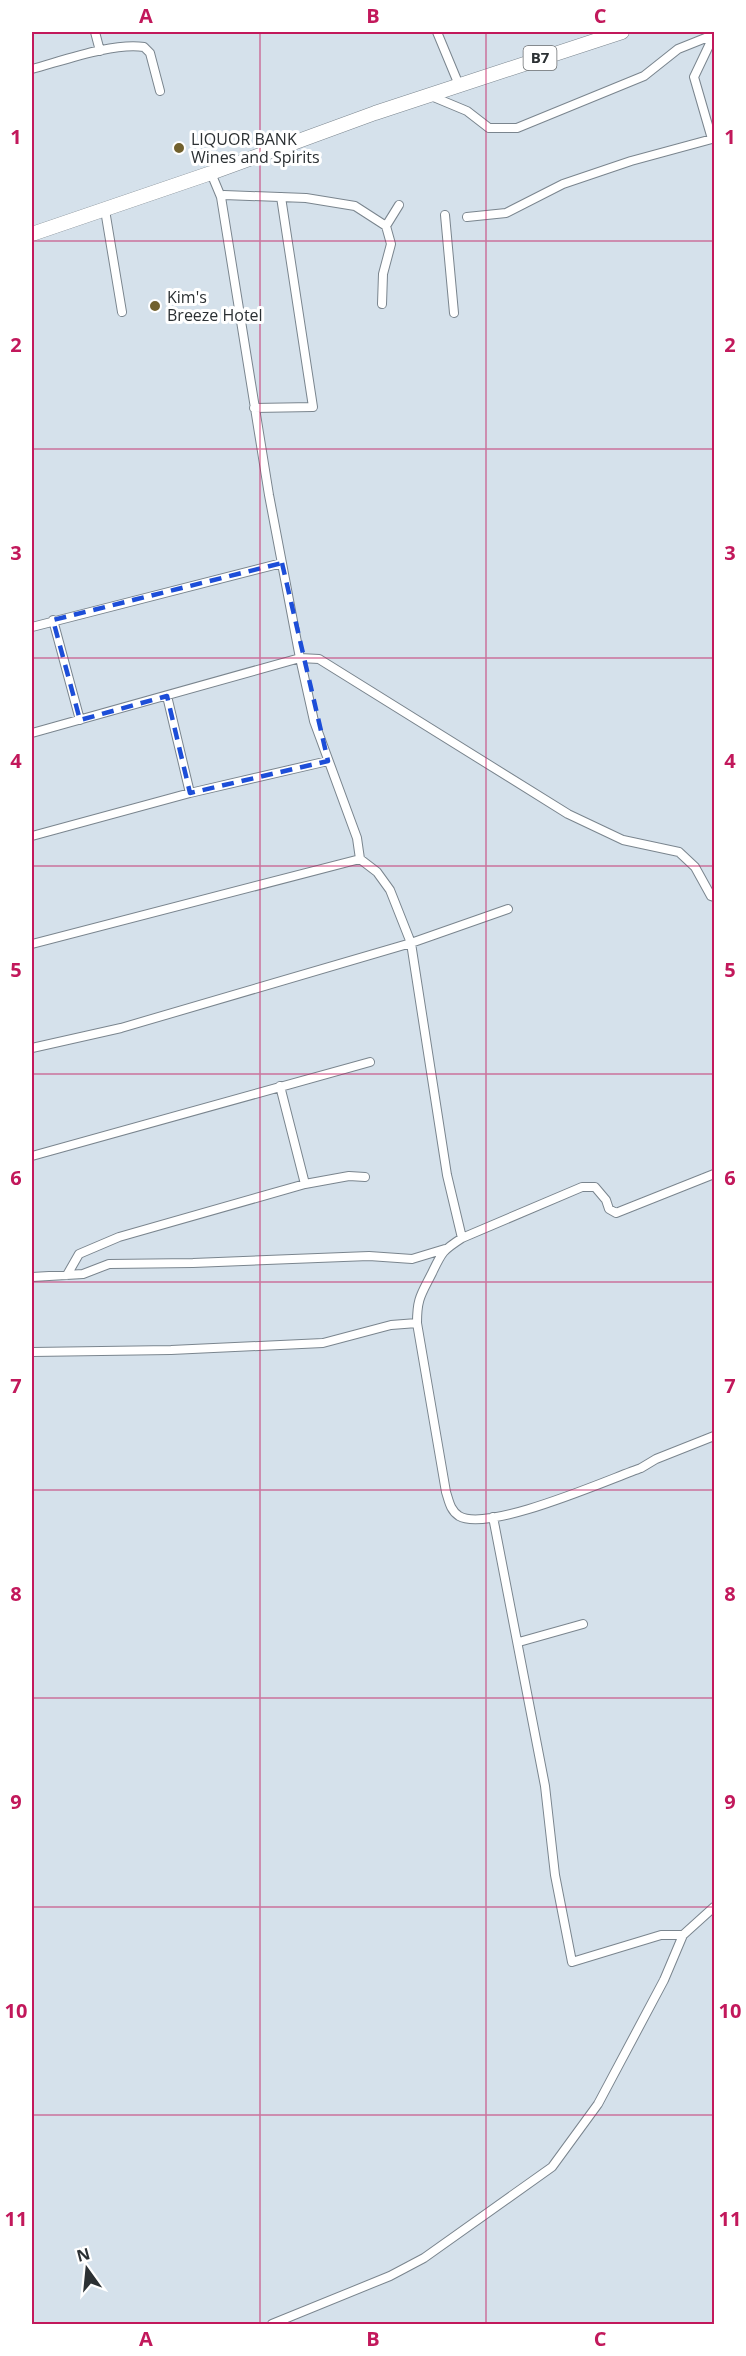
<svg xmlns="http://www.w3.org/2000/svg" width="746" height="2356" font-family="'Open Sans',sans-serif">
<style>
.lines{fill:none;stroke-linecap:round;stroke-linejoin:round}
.minor-casing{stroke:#7a858e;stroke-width:10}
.trunk-casing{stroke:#7a858e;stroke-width:15}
.minor{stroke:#fff;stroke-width:8}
.trunk{stroke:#fff;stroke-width:14}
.marked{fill:none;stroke:#1d4ed8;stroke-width:4.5;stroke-dasharray:12 8;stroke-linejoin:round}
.grid{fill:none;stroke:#c2185b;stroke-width:1.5;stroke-opacity:0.55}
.poi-dot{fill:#71612e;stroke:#fff;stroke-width:2}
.labels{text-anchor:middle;stroke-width:6;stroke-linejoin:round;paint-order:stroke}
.shield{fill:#fff;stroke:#6b6e70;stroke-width:1.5}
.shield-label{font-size:15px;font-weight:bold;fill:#2b3033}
.poi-label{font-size:16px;fill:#2b3033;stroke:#fff;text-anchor:start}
.neatline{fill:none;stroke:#c2185b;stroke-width:2}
.grid-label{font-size:20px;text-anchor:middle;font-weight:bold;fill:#c2185b}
</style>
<rect width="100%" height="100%" fill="#d5e1eb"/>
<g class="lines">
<!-- minor casing -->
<g class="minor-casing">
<path id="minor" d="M95,32L100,51
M437,32L459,85
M32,69C62,61 114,42 144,47L150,53L160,91
M431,96L467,111L489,128H517L644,76L678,49L713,35
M211,173L221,197L269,495L300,658L314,721L357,838L360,859L377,872L390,890L411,943L447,1175L462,1238
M221,197L224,195L306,198L355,206L386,226
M105,210L122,312
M445,215L454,313
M467,217L506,213L563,184L631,161L712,139L694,77L714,35
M382,304L383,274L391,244L386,226L399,205
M254,408L313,407L281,197
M53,620L80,720
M32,627L282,563
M167,696L190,793
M32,733L300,658L319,659L568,814L623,840L679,852L695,867L711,896L714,897
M32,836L190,793L328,761
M32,944L360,859
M32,1048L121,1028L411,943L508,909
M280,1086L305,1184
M32,1156L370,1062
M714,1174L616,1213L609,1209L606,1200L595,1187H582L462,1238C442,1251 442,1252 432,1273C421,1295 417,1298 417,1323L446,1492C449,1501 450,1510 459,1516C488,1533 607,1480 641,1468L656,1459L714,1436
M67,1275L79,1254L119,1237L305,1184L349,1176L365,1177
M32,1277L83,1274L109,1264L193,1263L369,1256L412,1259L445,1249
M32,1352L171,1350L323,1343L391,1325L417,1323
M493,1517L545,1786L555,1875L572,1962L661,1935H683
M519,1642L583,1624
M272,2324L390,2276L424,2258L552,2167L598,2104L664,1980L683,1935L714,1907"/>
</g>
<!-- trunk casing -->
<g class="trunk-casing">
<path id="trunk" d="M32,234L211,173L375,113L622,32"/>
</g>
<!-- minor -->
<use href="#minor" class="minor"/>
<!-- trunk -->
<use href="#trunk" class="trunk"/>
</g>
<!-- marked area -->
<path class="marked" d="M282,563L328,761L190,793L167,696L80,720L53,620Z"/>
<!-- grid -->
<path class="grid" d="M260,32V2324M486,32V2324M32,241H714M32,449H714M32,658H714M32,866H714M32,1074H714M32,1282H714M32,1490H714M32,1698H714M32,1907H714M32,2115H714"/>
<!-- markers -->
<g class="poi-dot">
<circle cx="179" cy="148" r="6"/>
<circle cx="155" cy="306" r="6"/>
</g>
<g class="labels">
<!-- shield labels -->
<rect class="shield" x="523.5" y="46" width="33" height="24" rx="4.5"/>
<g class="shield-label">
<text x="540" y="63">B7</text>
</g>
<!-- poi labels -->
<g class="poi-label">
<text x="191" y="145">LIQUOR BANK<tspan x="191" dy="18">Wines and Spirits</tspan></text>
<text x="167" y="303">Kim's<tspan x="167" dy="18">Breeze Hotel</tspan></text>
</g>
</g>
<!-- border -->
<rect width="746" height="2356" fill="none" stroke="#ffffff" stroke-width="66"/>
<!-- north arrow -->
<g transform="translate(87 2269) rotate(345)" stroke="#ffffff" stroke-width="4.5" paint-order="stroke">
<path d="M0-4.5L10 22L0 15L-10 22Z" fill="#2b3033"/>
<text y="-9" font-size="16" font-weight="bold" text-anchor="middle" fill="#2b3033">N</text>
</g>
<rect x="33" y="33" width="680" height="2290" class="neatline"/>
<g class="grid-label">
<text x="146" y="23">A</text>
<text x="373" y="23">B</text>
<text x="600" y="23">C</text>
<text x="16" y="144">1</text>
<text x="730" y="144">1</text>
<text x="16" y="352">2</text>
<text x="730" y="352">2</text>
<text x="16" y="560">3</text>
<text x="730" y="560">3</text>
<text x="16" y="768">4</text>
<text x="730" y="768">4</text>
<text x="16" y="977">5</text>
<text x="730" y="977">5</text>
<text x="16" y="1185">6</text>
<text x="730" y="1185">6</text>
<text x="16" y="1393">7</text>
<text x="730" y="1393">7</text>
<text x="16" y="1601">8</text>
<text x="730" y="1601">8</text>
<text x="16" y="1809">9</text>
<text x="730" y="1809">9</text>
<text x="16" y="2018">10</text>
<text x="730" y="2018">10</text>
<text x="16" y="2226">11</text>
<text x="730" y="2226">11</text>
<text x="146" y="2346">A</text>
<text x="373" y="2346">B</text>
<text x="600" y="2346">C</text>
</g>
</svg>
